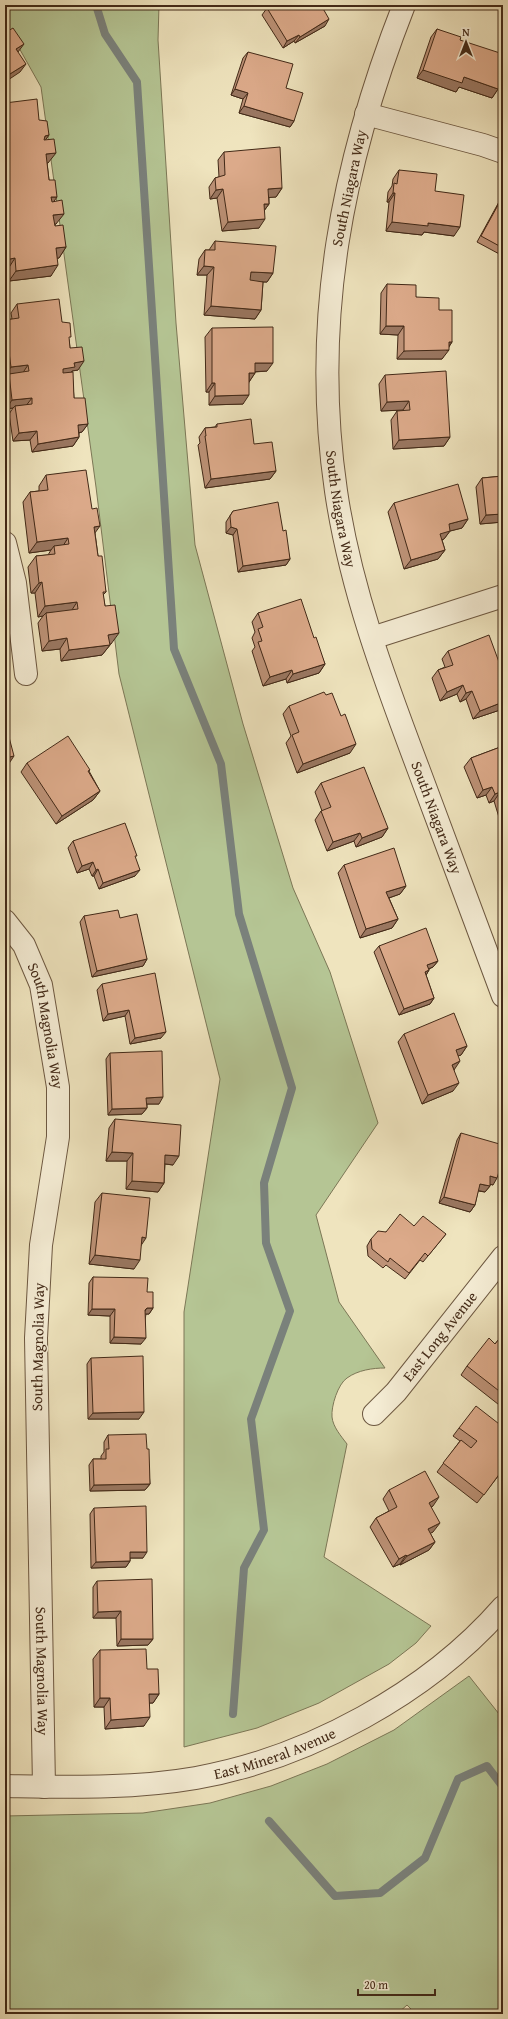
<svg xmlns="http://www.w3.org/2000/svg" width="508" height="2019" font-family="'Gentium Book Plus',serif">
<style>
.green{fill:#b5c594;stroke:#7c7756}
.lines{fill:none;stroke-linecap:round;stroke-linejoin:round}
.stream{stroke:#7a817b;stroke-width:8}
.street-casing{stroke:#6d5841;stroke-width:24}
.street{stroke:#f5edd5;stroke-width:22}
.wall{fill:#bd9277;stroke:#422917}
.shaded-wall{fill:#9a7761;stroke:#422917}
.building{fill:#dcaa8a;stroke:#422917}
.labels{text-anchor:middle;stroke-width:3;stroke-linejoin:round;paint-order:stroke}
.street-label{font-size:15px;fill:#422917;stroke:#f5edd5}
</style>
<rect width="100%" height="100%" fill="#efe4be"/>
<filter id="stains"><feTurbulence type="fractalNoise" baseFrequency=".005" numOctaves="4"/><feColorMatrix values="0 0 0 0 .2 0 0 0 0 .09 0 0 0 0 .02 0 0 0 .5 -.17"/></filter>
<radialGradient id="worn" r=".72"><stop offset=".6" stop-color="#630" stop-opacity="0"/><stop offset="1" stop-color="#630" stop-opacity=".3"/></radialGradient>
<!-- green -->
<path class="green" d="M5,5H159L158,40L176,323L195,545L243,724L293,888L330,972L378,1123L316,1215L339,1302L385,1368C373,1368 358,1370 347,1378C338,1384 331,1406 332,1417C333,1427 341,1436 347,1444L324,1557L431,1626L416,1643L389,1664L319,1703L257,1728L184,1747V1312L220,1079L119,674L96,487L41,87L5,23Z
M469,1676L503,1719V2014H416L407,2005L397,2014H171L168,2012L166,2014H5V1816L143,1813L210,1803L271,1786L327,1764L394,1730Z"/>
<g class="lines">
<!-- stream -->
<path class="stream" d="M96,5L105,34L137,82L174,649L221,764L239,914L292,1088L264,1183L266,1243L290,1311L251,1419L264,1530L244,1568L233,1714
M269,1821L335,1896L380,1893L425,1858L458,1779L487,1766L503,1787"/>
<!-- street casing -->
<g class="street-casing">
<g id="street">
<path id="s1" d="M404,5C342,163 311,321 336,491C350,587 384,678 418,768C446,844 475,920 503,996"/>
<path d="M366,114L483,145L503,152"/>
<path d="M5,543L15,583L26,674"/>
<path d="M372,638L503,596"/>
<path id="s2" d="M5,921L24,945L41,985L58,1087V1137L41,1245L36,1338L44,1787"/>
<path id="s3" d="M374,1414L396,1392L503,1257"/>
<path id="s4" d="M5,1786C68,1787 133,1789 196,1778C308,1758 428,1693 503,1607"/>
</g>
</g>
<!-- street -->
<use href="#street" class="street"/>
</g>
<!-- wall -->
<path class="wall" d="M267,8L325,26L295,43L294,41L283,48L262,15Z
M437,29L460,40L498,89L492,98L459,87L456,92L417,78L431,37Z
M248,52L286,88L294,121L290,127L239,113L243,99L231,95L243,58Z
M5,103L39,120L49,135L45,140L48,163H47L49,180L54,201L56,224H55V226L66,247L59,258H57L51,276L9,281L8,269H5Z
M224,152L282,188L276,197H269V204L264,211L259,228L222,231L217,198L210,199L209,187L215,178L219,177L218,160Z
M399,170L435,191L454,236L424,232L422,235L386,231L389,202H387L388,192L392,186L393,179Z
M503,195V256L477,242L500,200Z
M215,241L273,273L267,282H263L261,310L255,319L204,315L207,275H197L199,259L205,250H209Z
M387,284L416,297L439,310L452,342L449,347L442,359H397L398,335L380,334L381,293Z
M17,304L62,322L69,340L70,348L78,370L72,371V372L74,398L88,424L82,432L79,433V437L73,446L32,452L30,440L13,441L9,414L13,408L6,409L5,400V380L8,375L5,376V320L12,319L11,313Z
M212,328L267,371L255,372V373L249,382L243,404L209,405V392H206L205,337Z
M385,375L450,437L444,446L393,449L391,420L397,411H403V410L381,411L379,384Z
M217,424L254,444L276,471L270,479L205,488L198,445L200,443L199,437L205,428L215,427Z
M46,475L95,533L98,556L106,592L103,595L105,606L111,644H110V645L102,655L61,661L60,649L42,651L38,623L43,616L38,617L35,593H31L28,567L36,556L48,555L51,550L29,553L23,502L30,492L39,491V486Z
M503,476V522L480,524L476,487L482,478Z
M394,503L468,519L462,528L450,531L444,539L442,540L445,550L438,559L404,569L388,512Z
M233,511L283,531L290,559L286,565L238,572L233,535L226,533V522Z
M258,613L314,638L325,664L319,673L287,683L286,679L263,686L252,651L255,647L252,638L255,632L252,622Z
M448,651L503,673V709L473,719L466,699L460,702L457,694L440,701L432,678L438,670L445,667L442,659Z
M289,706L350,753L297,773L286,743L291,736L283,714Z
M503,746V823L501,824L494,801L489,803L486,795L477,798L464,767L471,758Z
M27,763L90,770L89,771L100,791L93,800L56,824L21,772Z
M321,783L388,828L382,837L356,847L354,841L327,851L315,820L321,811H322L315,792Z
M73,841L135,858V876L99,889L94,876H92L89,869L77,873L68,848Z
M344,865L406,886L400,894L389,898L398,919L392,928L360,938L338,873Z
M84,916L120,918L147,959L143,966L92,977L80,922Z
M379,946L438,961L433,967L429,969V970L426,975L434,998L430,1004L399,1015L374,952Z
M102,984L161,1038L130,1044L125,1016L103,1021L97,990Z
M404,1034L467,1046L461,1055L458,1056L454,1070L453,1091L422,1104L398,1042Z
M110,1053L159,1104H147V1108L142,1114L108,1115L106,1059Z
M115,1119L173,1165L165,1164L164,1183L158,1192L126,1189L127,1161H106L109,1128Z
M461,1133L493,1185L490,1184V1186L485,1192L478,1191L475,1205L470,1212L439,1203L457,1140Z
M102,1193L134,1269L89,1264L95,1202Z
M414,1226L446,1234L423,1262L420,1260L405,1279L386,1265L383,1268L368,1256L367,1246L371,1239L386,1232Z
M93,1277L147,1292L153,1308L149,1314H146L141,1344L110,1343V1316L88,1315L89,1283Z
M503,1334V1408L461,1375L467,1366L495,1344Z
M91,1358L139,1419H88L87,1364Z
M503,1427V1470L477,1503L437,1472L460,1441L453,1436L459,1428Z
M108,1435L147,1449L150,1484L145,1490L90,1491L89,1465L93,1459H101V1456L104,1452V1442Z
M389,1490L433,1506L431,1507L433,1532L430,1533L435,1542L429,1550L400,1565V1564L393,1567L370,1527L376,1518L389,1511L383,1499Z
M94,1508L143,1558H130V1561L126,1567L91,1568L90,1514Z
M97,1581L153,1639L148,1645L117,1646L116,1618H93V1587Z
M100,1650L147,1669L159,1694L153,1703H149L144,1726L105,1729L104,1707H94L93,1659Z"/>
<!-- shaded-wall -->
<path class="shaded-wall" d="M329,19L325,26L295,43L300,37Z
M299,35L294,41L283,48L287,41Z
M24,44L18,52L16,49Z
M26,64L20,72L5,82V77Z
M423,70L464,77L498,89L492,98L459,87L456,92L417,78Z
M235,89L248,93L243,99L231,95Z
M244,106L294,121L290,127L239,113Z
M49,135L41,146L45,136Z
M56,153L48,163L39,165L46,154Z
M282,188L276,197L262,198L268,189Z
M223,189L217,198L210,199L216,190Z
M393,193H395L389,202H387Z
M51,197H57L50,207Z
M264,204H269L263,212Z
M64,214L56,224L46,226L53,215Z
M265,219L259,228L222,231L228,222Z
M392,222L428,223L460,227L454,236L424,232L422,235L386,231Z
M66,247L59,258L49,259L56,248Z
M15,258L8,269H5V260Z
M58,265L51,276L9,281L16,271Z
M204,266L214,267L207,275H197Z
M251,272L273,273L267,282L245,281Z
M211,306L261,310L255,319L204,315Z
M386,326H404L398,335L380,334Z
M449,342H452L446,350H449L442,359H397L404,351Z
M8,345L5,350V346Z
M84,361L78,370L72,371L69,376L57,377L63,369L74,363Z
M255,363H273L267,371L249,372Z
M28,365L22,374H9L8,375L5,376L11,367Z
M249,373H255L249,382Z
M212,383H215L209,392H206Z
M249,395L243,404L209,405L215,396Z
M32,398L25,407L15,406L13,408L6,409L12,400Z
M409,401L403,410L381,411L387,402Z
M88,424L82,432L72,434L78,425Z
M37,431L30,440L13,441L19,433Z
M79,437L73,446L32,452L38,444Z
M450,437L444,446L393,449L399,440Z
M276,471L270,479L205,488L211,479Z
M503,514V522L480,524L486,515Z
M468,519L462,528L450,531L444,539L433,543L440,534L449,524Z
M100,526L92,537L94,527Z
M231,527L237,529L233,535L226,533Z
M68,538L61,549L54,546L51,550L29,553L37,542Z
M445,550L438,559L404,569L411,560Z
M290,559L286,565L238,572L243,566Z
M42,582L35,593H31L39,583Z
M77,602L70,613H46L43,616L38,617L45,606Z
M119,633L111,644L101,645L108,635Z
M67,638L60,649L42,651L49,641Z
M110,645L102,655L61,661L69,650Z
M325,664L319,673L287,683L293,674Z
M292,670L286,679L263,686L270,677Z
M463,685L457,694L440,701L447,692Z
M472,691L466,699L460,702L466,693Z
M503,702V709L473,719L480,711Z
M356,744L350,753L297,773L303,764Z
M14,756L8,765H5V758Z
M492,787L486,795L477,798L483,790Z
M100,791L93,800L56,824L62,816Z
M500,792L494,801L489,803L495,794Z
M388,828L382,837L356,847L362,838Z
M360,833L354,841L327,851L333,842Z
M93,862L89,869L77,873L82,866Z
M98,869L94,876H92L96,870Z
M140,870L135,876L99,889L103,883Z
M406,886L400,894L380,901L386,892Z
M398,919L392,928L360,938L366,929Z
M147,959L143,966L92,977L97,971Z
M438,961L433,967L423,971L427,965Z
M429,970L425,977V972Z
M434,998L430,1004L399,1015L404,1009Z
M129,1010L125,1016L103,1021L108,1014Z
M166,1032L161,1038L130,1044L135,1038Z
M467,1046L461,1055L450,1059L456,1050Z
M460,1061L454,1070L452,1065Z
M459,1083L453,1091L422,1104L428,1095Z
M163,1097L159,1104H142L146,1098Z
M147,1108L142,1114L108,1115L112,1109Z
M112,1152L133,1153L127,1161H106Z
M165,1155L179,1156L173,1165L159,1163Z
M490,1176L497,1178L493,1185L485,1183Z
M132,1181L164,1183L158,1192L126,1189Z
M480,1184L490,1186L485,1192L476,1190Z
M444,1197L475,1205L470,1212L439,1203Z
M142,1237L146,1238L140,1247Z
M95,1255L140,1260L134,1269L89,1264Z
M147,1308H153L149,1314H143Z
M92,1309H115L110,1316L88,1315Z
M114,1337L146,1338L141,1344L110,1343Z
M144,1412L139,1419H88L93,1413Z
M150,1484L145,1490L90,1491L94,1485Z
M439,1497L433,1506L423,1511L429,1503Z
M440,1523L433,1532L422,1538L428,1529Z
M435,1542L429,1550L400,1565L407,1556Z
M130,1552H147L143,1558H126Z
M406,1555L400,1564L393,1567L399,1559Z
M130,1561L126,1567L91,1568L96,1562Z
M121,1611L116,1618H93L98,1612Z
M121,1639H153L148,1645L117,1646Z
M149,1694H159L153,1703H143Z
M100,1698H110L104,1707H94Z
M150,1717L144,1726L105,1729L111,1720Z"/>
<!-- building -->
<path class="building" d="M272,5H321L329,19L300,37L299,35L287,41L267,8Z
M13,28L24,44L16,49L26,64L5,77V30L7,29L8,31Z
M437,29L461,37L460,40L503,54V75L498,89L464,77L462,83L423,70Z
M248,52L293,64L286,88L303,93L294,121L244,106L248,93L235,89Z
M37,99L39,120L47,121L49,135L45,136L44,140L54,139L56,153L46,154L49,180H55L57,197H51L52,202L62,200L64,214L53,215L55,226L63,225L66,247L56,248L58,265L16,271L15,258L5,260V211H6V206H5V178H6V172H5V103Z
M280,147L282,188L268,189L269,204H264L265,219L228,222L223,189L216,190L215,178L225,175L224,152Z
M399,170L437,174L435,191L464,195L460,227L428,223V226L392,222L395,193H393L394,183L397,184Z
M503,196V248L481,236Z
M215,241L276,246L273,273L251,272L250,280L263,282L261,310L211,306L214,267L204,266L205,250H215Z
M387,284L416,285V297L439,298V310H452V342H449V350L404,351V326H386Z
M59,299L62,322L70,323L71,337H69L70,348L82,347L84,361L74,363L75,367L63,369V373L73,372L74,398H85L88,424L78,425L79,437L38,444L37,431L19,433L15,406L32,404V398L12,400L9,374L29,371L28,365L11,367L8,345L5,346V320L19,318L17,304Z
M273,327V363H255V373H249V395L215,396V383H212V328Z
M446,371L450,437L399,440L397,411L410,410L409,401L387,402L385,375Z
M251,419L254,444L272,442L276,471L211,479L205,436H206L205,428L217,427V424Z
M86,470L92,509L97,508L100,526L94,527L98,556H102L106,592H103L105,606L115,605L119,633L108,635L110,645L69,650L67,638L49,641L46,613L78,609L77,602L45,606L42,582L39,583L36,556L55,554L54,546L69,544L68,538L37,542L30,492L48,490L46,475Z
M503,476V514L486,515L482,478Z
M458,484L468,519L449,524L450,531L440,534L445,550L411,560L394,503Z
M278,502L283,531L286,530L290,559L243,566L237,529L231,527L230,516L233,511Z
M301,599L314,638L316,637L325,664L293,674L292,670L270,677L258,642L262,641L258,629L263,627L258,613Z
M5,635H6L8,650H5Z
M489,635L503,673V680H502L503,682V702L480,711L472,691L466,693L463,685L447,692L438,670L453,665L448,651Z
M324,692L326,695L332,693L341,716L345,714L356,744L303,764L292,735L299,732L289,706Z
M5,722L14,756L5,758Z
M68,736L90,770L88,771L100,791L62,816L27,763Z
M503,746V802L500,792L495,794L492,787L483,790L471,758Z
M364,767L388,828L362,838L360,833L333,842L321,811L331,807L321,783Z
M125,823L137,856H135L140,870L103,883L98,869L96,870L93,862L82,866L73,841Z
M394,848L406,886L386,892L398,919L366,929L344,865Z
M118,910L120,918L137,914L147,959L97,971L84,916Z
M426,928L438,961L427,965L429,970L425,972L434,998L404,1009L379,946Z
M155,973L166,1032L135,1038L129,1010L108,1014L102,984Z
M454,1013L467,1046L456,1050L460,1061L452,1065L459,1083L428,1095L404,1034Z
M162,1051L163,1097L146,1098L147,1108L112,1109L110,1053Z
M115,1119L181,1125L179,1156L165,1155L164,1183L132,1181L133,1153L112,1152Z
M461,1133L503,1145V1159L497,1178L490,1176V1186L480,1184L475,1205L444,1197Z
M102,1193L150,1198L146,1238L142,1237L140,1260L95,1255Z
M400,1214L414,1226L423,1216L446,1234L428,1256L425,1253L409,1273L390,1258L388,1262L372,1249L371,1239L378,1231L386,1232Z
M93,1277L148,1278L147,1292H153V1308H147L145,1310L146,1338L114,1337L115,1309H92Z
M503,1334V1394L467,1366L489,1338L495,1344Z
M143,1356L144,1412L93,1413L91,1358Z
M476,1406L503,1427V1469L484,1495L443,1463L461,1440L471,1448L477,1441L459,1428Z
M146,1434L147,1449H149L150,1484L94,1485L93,1459H106V1449H109L108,1435Z
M425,1471L439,1497L429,1503L440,1523L428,1529L435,1542L407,1556L406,1555L399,1559L376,1518L397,1507L389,1490Z
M146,1506L147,1552H130V1561L96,1562L94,1508Z
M152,1579L153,1639H121V1611L98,1612L97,1581Z
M146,1649L147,1669H158L159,1694H149L150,1717L111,1720L110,1698H100V1650Z"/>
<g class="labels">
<!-- street labels -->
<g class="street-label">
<text transform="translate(349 188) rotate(-78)" y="5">South Niagara Way</text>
<text dy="5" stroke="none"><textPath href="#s1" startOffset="515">South Niagara Way</textPath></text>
<text dy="5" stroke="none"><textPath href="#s1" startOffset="839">South Niagara Way</textPath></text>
<text dy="5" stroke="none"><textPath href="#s2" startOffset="115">South Magnolia Way</textPath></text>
<text dy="5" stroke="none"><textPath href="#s3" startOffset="102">East Long Avenue</textPath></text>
<text transform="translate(38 1347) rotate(-89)" y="5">South Magnolia Way</text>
<text dy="5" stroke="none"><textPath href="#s2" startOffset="763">South Magnolia Way</textPath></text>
<text dy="5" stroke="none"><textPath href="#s4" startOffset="274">East Mineral Avenue</textPath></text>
</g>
</g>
<!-- margin -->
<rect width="508" height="2019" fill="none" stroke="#efe4be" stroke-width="20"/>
<rect x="6" y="6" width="496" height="2007" fill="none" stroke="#422917" stroke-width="2"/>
<rect x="10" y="10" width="488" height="1999" fill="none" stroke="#422917"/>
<!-- north arrow -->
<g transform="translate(466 42)" stroke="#f5edd5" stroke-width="3" paint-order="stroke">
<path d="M0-3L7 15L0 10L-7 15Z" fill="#422917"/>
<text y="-6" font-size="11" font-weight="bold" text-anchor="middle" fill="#422917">N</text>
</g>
<!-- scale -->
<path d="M358 1989v6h77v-6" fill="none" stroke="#422917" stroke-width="2"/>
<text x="364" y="1989" font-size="12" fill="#422917" stroke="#f5edd5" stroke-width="3" paint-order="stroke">20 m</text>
<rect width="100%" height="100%" filter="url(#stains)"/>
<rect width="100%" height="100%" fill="url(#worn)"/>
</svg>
